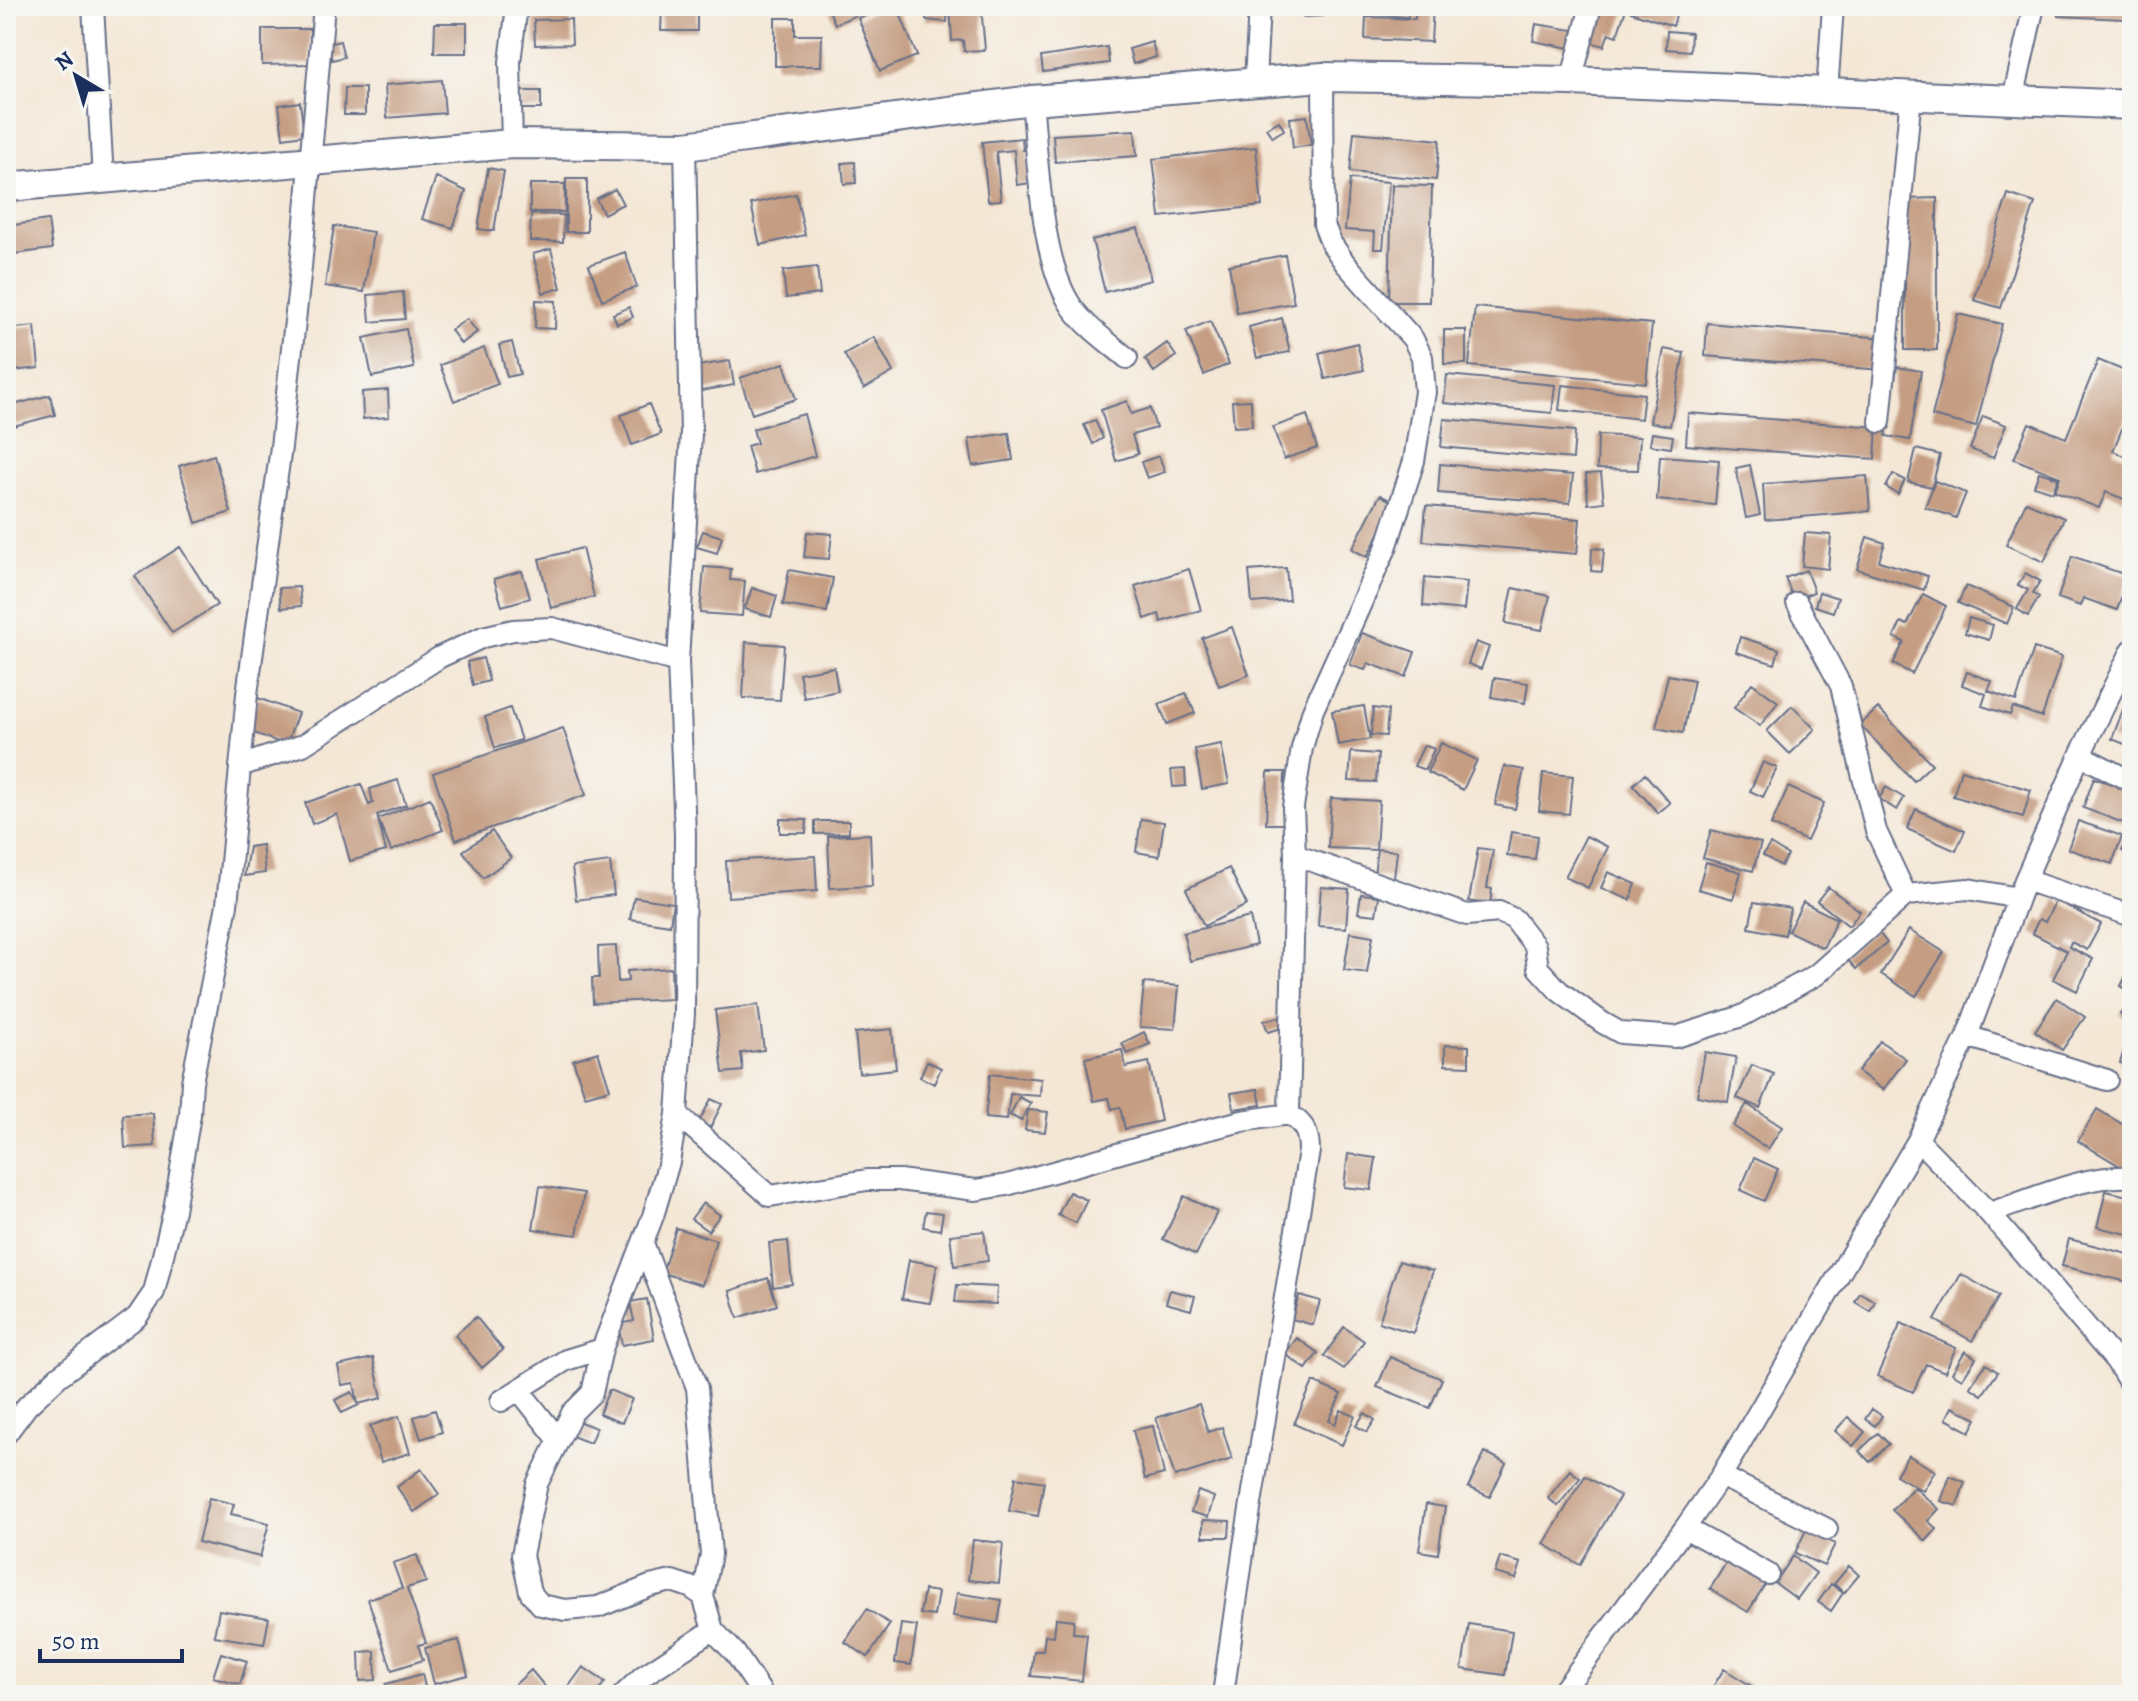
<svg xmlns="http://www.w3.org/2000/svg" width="2138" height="1701" font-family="Alegreya,serif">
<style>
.building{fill:#c59d82}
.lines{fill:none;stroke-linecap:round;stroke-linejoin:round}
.minor-casing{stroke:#676f88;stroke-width:24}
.secondary-casing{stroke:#676f88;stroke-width:32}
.minor{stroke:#fff;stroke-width:20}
.secondary{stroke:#fff;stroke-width:28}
</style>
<rect width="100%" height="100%" fill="#f6f6f2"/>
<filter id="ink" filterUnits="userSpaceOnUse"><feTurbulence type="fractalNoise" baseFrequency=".0125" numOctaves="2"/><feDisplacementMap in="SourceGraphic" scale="16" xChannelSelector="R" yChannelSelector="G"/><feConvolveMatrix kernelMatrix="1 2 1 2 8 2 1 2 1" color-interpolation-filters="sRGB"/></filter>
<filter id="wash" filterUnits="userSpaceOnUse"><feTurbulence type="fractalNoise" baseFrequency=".006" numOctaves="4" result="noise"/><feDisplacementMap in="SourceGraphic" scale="32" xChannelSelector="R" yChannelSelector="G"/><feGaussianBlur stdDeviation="1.8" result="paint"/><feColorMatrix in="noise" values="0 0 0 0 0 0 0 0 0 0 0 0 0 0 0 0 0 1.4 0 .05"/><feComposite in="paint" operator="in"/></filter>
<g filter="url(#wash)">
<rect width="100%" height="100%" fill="#f4e7d6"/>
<g id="blocks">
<!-- building -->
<path class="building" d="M662,6H697V31H661Z
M827,6H864L866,11L835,24Z
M886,6H897L917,56L880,71L858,18Z
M927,6H948L947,22L926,20Z
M950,6H981L985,50L964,51L963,40L952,41Z
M1302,6H1322L1323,16L1303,17Z
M1367,6H1409L1408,17L1366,14Z
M1416,6H1433L1431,42L1365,39L1366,17L1415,19Z
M1598,6H1627L1617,36L1609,33L1604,46L1587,41Z
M1633,6H1679L1673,26L1631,12Z
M2059,6H2126L2125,19L2058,16Z
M775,18H795V35H822L821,66H775Z
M571,19L572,44L535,45L534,20Z
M435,23H467V53H434Z
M1536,24L1573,30L1570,48L1533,41Z
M262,29H310V64L262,65Z
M1667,31L1691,33L1690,51L1666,49Z
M340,41L344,57L332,60L328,44Z
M1152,42L1156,57L1133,64L1129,49Z
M1107,47L1109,63L1043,72L1041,57Z
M442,80L445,113L387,118L385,85Z
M345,88H365V115H344Z
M520,91H541V109H520Z
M300,102L304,135L283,138L279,105Z
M1307,116L1311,145L1293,148L1290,118Z
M1279,121L1284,130L1272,137L1266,128Z
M1135,130L1137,156L1055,162L1053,135Z
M1354,132L1440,140L1436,180L1350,172Z
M1022,138L1023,150L1027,149L1031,183L1017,185L1014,150L996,152L1001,200L988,201L982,142Z
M1256,147L1262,206L1160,217L1153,159Z
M855,162L856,183L844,184L842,163Z
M488,168L504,171L494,231L478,229Z
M436,177L466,191L453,228L422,219Z
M566,179H587V232H566Z
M1350,179L1389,182L1383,249H1374L1375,232L1345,230Z
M530,184H565V212H530Z
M1392,185L1432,186L1429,302H1389Z
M615,189L623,204L604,214L596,199Z
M796,194L805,235L760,245L751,204Z
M2008,194L2035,203L2001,308L1974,300Z
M1937,198V350H1905V199Z
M531,214L564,215L563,242L530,241Z
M48,220L52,249L6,255V226Z
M334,226L373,232L364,292L325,286Z
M1138,228L1151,280L1105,292L1092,240Z
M551,249L561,288L543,293L533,254Z
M625,252L637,287L602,300L589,265Z
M1285,255L1294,303L1237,313L1229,265Z
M817,267L820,294L786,298L783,271Z
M403,292L405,319L370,322L368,295Z
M536,300L556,301L555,329L535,328Z
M629,307L633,317L617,324L613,314Z
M1475,307L1652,324L1646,383L1469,366Z
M1958,314L2002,324L1976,427L1932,416Z
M1282,318L1290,352L1257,358L1249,327Z
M467,319L477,332L461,344L451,330Z
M1210,321L1229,364L1204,375L1186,331Z
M1707,323L1885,338L1882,370L1705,356Z
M35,326L39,368L13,371L14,380H6V329Z
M406,329L414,368L372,377L364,338Z
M1444,330H1466V364H1444Z
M874,337L893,372L864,389L844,354Z
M512,342L520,374L507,377L499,345Z
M1167,343L1176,356L1154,372L1145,359Z
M1357,343L1364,370L1325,379L1319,353Z
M484,348L498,384L454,401L440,365Z
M1664,349L1684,353L1670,426L1650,422Z
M2098,360L2132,374V404L2113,451L2132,459V502L2106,492L2099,508L2055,491L2060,477L2014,459L2029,423L2066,438Z
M730,361L734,385L701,391L697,366Z
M784,363L796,399L752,414L740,378Z
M1897,367L1921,371L1910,440L1886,436Z
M1447,375L1555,385L1552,413L1444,403Z
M1562,385L1644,394L1641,419L1559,410Z
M388,390L389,417L363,419L362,392Z
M50,395L55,415L6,428V407Z
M1251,400L1252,426L1234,427L1232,401Z
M1127,401L1131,414L1150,408L1156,428L1132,435L1138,454L1116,461L1101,410Z
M649,404L661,434L632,445L621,415Z
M1688,413L1877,427L1875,459L1686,445Z
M804,414L815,456L755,474L747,446L757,443L753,429Z
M1307,415L1317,448L1284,459L1273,427Z
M1983,416L2006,425L1993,458L1970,449Z
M1444,419L1575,431L1573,459L1441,447Z
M1095,420L1103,438L1093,444L1084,425Z
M1009,433L1013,460L973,466L969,439Z
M1652,433L1673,436L1671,448L1650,445Z
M1598,435L1640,437L1638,470L1597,469Z
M1916,449L1940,455L1932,487L1908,482Z
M214,455L231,512L196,523L179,466Z
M1159,456L1165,472L1147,478L1141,462Z
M1660,456L1719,460L1715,505L1657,500Z
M1440,464L1573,475L1570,503L1438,493Z
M1750,465L1760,515L1746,518L1736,468Z
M2039,472L2058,478L2053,492L2034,486Z
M1601,473L1604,502L1588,504L1586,474Z
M1893,474L1905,480L1898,494L1886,487Z
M1867,476L1870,511L1765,520L1763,484Z
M1935,481L1966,493L1956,518L1925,507Z
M1380,495L1395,503L1367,557L1352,549Z
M2026,502L2064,518L2044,562L2006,545Z
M1426,506L1580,519L1577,554L1423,541Z
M703,531L722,537L717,553L697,547Z
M807,532L832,534L829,559L804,557Z
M1805,533L1831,535L1828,569L1802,566Z
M1867,537L1885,543L1879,561L1928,576L1924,590L1857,569Z
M180,547L217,605L172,633L135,576Z
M582,548L594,597L551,608L539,559Z
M1592,548L1604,549L1602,572L1591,571Z
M2072,556L2129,576L2117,610L2083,598L2080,606L2058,598Z
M704,567L731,569L730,580L745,581L742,616L700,613Z
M1286,568L1289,600L1252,603L1249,571Z
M1189,569L1201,610L1161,622L1159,614L1145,619L1135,586Z
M789,570L833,578L827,612L783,605Z
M1806,570L1814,592L1794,600L1785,578Z
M522,571L530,598L502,606L494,579Z
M2025,573L2040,581L2033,593L2039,597L2028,616L2017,609L2028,590L2018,585Z
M1425,578L1467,582L1464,610L1423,606Z
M1966,586L2014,607L2007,624L1958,603Z
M299,587L301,606L281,608L279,588Z
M752,588L777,596L771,617L745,609Z
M1513,588L1550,596L1542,630L1505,623Z
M1819,592L1838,598L1833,612L1815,606Z
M1923,594L1946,606L1912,674L1893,664L1904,642L1894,637L1901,622L1907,625Z
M1969,618L1993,625L1989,640L1965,633Z
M1232,627L1249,675L1219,686L1202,638Z
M1362,633L1415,652L1406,677L1368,663L1365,670L1350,665Z
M1740,637L1779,649L1775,664L1736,652Z
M746,642L784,645L780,700L743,698Z
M1476,642L1489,647L1481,669L1468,664Z
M2034,648L2062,657L2042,717L2013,707L2010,715L1982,706L1986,694L1962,685L1967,672L1992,681L1988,691L2016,701Z
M483,658L489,681L473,685L467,662Z
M834,667L838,691L804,698L799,673Z
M1668,675L1694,680L1683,733L1656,728Z
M1494,678L1528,683L1525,703L1491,697Z
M1752,683L1778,702L1760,726L1734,708Z
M1186,693L1195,713L1167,724L1159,704Z
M258,698L298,713L286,745L246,730Z
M1364,706L1370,739L1338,745L1332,711Z
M1792,706L1815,729L1790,754L1767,731Z
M2124,707L2132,710V747L2112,739Z
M510,708L521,740L495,748L485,717Z
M1373,708L1388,710L1386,736L1371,735Z
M1878,708L1932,764L1914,781L1860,725Z
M563,728L586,795L456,840L433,773Z
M1441,743L1477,760L1463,790L1427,772Z
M1221,744L1229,784L1202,789L1195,749Z
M1424,745L1434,749L1425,770L1414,766Z
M1351,752L1378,754L1376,782L1349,781Z
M1763,762L1777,768L1763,797L1750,791Z
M1504,766L1524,770L1515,809L1495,805Z
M1185,769L1186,786L1173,787L1171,770Z
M1961,770L2031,790L2023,817L1953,796Z
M1268,772H1285L1283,824H1266Z
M1543,773L1573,776L1569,814L1539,811Z
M1645,774L1670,803L1658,813L1633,785Z
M2094,778L2132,791V808L2126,824L2083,808Z
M398,780L406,805L377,815L378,819L430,798L443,830L391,851L378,819L386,851L350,861L337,814L312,824L305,803L361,784L369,805L373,803L370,789Z
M1788,787L1824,803L1807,841L1771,825Z
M1886,787L1904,798L1897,810L1879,799Z
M1331,798L1379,801L1376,850L1328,848Z
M1916,809L1965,831L1956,851L1907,829Z
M780,819L807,820L806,833H780Z
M1141,819L1164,822L1159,856L1136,852Z
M815,821H849V833L815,834Z
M2078,821L2122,836L2112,864L2068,849Z
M2132,829V856L2122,851Z
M1711,830L1761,843L1753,871L1703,858Z
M492,831L511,858L483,878L463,851Z
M1511,832L1538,836L1535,859L1507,856Z
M870,834L872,886L830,888L828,836Z
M1586,836L1608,847L1588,888L1565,877Z
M1770,844L1788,855L1781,866L1763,855Z
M262,845L265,873L244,876L249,847Z
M1478,848L1493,850L1487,888L1492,889L1490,905L1469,901Z
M1377,849L1397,851L1394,878L1374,876Z
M815,856L817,891L728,897L726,861Z
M610,862L614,895L576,900L572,867Z
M1706,862L1741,872L1733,899L1698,889Z
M1229,868L1247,905L1204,926L1186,889Z
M1608,872L1636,884L1630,900L1601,888Z
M1321,887L1349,889L1346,928L1318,926Z
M1828,887L1860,911L1849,926L1817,901Z
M1361,894L1379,896L1376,915L1358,913Z
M634,897L673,903L670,925L630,919Z
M2056,900L2101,924L2087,950L2071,942L2069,947L2093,959L2077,991L2053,979L2067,951L2032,933L2039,919L2045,922Z
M1754,902L1790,908L1785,935L1749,928Z
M1803,902L1837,919L1823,948L1788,931Z
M1250,917L1256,945L1190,961L1183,933Z
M1876,929L1887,943L1856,969L1844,956Z
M1909,930L1944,952L1916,996L1881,974Z
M1350,932L1373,936L1367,973L1344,970Z
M616,946L618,982L628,981L627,971L671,968L672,999L593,1003L592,978H599L598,947Z
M2132,964V992L2121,986Z
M1144,983L1179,986L1175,1029L1140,1027Z
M2057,998L2085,1017L2062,1050L2035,1031Z
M2130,1004L2132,1021L2130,1024L2120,1014Z
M758,1005L764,1050L741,1053L743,1071L723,1073L715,1010Z
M1279,1017L1282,1028L1268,1032L1264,1021Z
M892,1029L896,1069L859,1073L855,1033Z
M1144,1032L1150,1044L1127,1054L1122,1043Z
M1880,1041L1906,1059L1883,1090L1858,1071Z
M2126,1043L2132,1045V1066L2120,1063Z
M1445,1045L1469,1046V1066L1445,1065Z
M1122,1050L1126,1067L1149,1062L1161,1121L1125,1129L1120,1107L1112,1109L1109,1098L1094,1101L1085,1058Z
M598,1052L610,1089L585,1096L573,1060Z
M1705,1052L1736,1057L1728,1102L1697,1096Z
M927,1061L941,1068L934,1084L920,1077Z
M1752,1065L1774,1074L1760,1108L1737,1098Z
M990,1074L1041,1079L1040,1096L1010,1094L1007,1120L985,1118Z
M1258,1089L1261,1105L1234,1109L1231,1093Z
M1019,1097L1031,1103L1021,1121L1010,1115Z
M711,1099L722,1104L710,1128L699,1122Z
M1747,1104L1782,1127L1768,1149L1733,1126Z
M2097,1109L2132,1130V1168L2130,1172L2078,1141Z
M1028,1110L1048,1112L1045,1132L1025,1130Z
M153,1113L155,1146L125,1148L123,1115Z
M1348,1154L1376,1158L1371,1190L1344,1187Z
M1754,1158L1778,1169L1764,1201L1740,1190Z
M540,1186L584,1193L577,1235L533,1229Z
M2106,1191L2132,1197V1235L2097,1227Z
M1069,1192L1087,1200L1076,1223L1058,1215Z
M1184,1196L1217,1212L1196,1255L1163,1239Z
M703,1203L720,1215L708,1231L691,1219Z
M926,1211L943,1213L940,1230L923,1227Z
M676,1228L716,1240L702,1285L662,1273Z
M984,1231L988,1261L954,1266L950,1235Z
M2069,1239L2132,1255V1283L2062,1266Z
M788,1241L792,1284L773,1287L769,1243Z
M909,1260L937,1265L930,1303L902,1299Z
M1399,1261L1433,1271L1413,1333L1379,1322Z
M1961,1274L1999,1296L1972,1341L1935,1320Z
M768,1278L777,1305L738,1318L730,1291Z
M957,1285L997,1287L996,1304L955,1302Z
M1170,1290L1195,1296L1191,1310L1166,1303Z
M1860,1293L1875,1301L1870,1311L1855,1302Z
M1299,1295L1320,1301L1313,1325L1292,1319Z
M647,1299L654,1339L622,1345L618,1324L634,1321L630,1302Z
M476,1317L503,1350L482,1368L455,1335Z
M1901,1323L1956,1348L1945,1372L1926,1364L1913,1392L1877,1376Z
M1344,1327L1364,1341L1344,1369L1324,1356Z
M1297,1338L1318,1353L1306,1369L1285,1354Z
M1965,1351L1976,1358L1962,1379L1952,1373Z
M1390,1357L1442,1379L1430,1408L1377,1387Z
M373,1358L382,1398L358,1404L354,1383L342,1385L338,1366Z
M1986,1364L1998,1372L1982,1395L1970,1387Z
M1313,1382L1341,1394L1329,1421L1335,1424L1341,1410L1355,1416L1342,1445L1294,1424Z
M609,1390L632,1399L622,1423L599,1414Z
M352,1392L359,1405L342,1413L335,1400Z
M1199,1404L1208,1432L1222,1427L1232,1459L1175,1477L1156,1418Z
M1952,1407L1977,1419L1970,1432L1946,1419Z
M1872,1409L1882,1416L1875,1426L1865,1419Z
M435,1410L442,1432L421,1439L414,1417Z
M1365,1413L1375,1420L1367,1432L1356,1426Z
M399,1416L410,1453L381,1462L370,1426Z
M1848,1417L1865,1432L1853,1446L1835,1431Z
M570,1418L596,1428L590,1443L564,1433Z
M1153,1426L1164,1474L1145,1479L1133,1430Z
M1878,1433L1889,1444L1870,1462L1859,1451Z
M1485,1452L1506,1463L1490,1497L1468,1487Z
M1908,1455L1935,1471L1923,1491L1896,1475Z
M421,1469L439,1494L414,1512L397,1487Z
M1570,1470L1580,1478L1558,1506L1548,1498Z
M1585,1476L1620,1496L1580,1565L1544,1544Z
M1950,1476L1965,1482L1957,1506L1941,1501Z
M1016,1477L1044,1482L1038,1516L1009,1511Z
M1914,1487L1939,1509L1928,1521L1937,1529L1926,1541L1892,1510Z
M1198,1491L1214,1497L1208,1517L1191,1512Z
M209,1498L234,1504L231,1514L269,1523L260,1557L198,1542Z
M1426,1504L1445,1507L1438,1554L1419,1551Z
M1203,1520L1230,1521L1229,1537H1203Z
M1806,1530L1835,1544L1824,1566L1795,1553Z
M973,1540L1003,1543L999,1583L968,1580Z
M417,1555L426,1582L407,1588L426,1643L418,1645L423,1660L392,1670L368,1599L402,1588L393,1563Z
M1793,1556L1816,1573L1797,1599L1775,1583Z
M1500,1557L1521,1563L1516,1579L1495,1573Z
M1729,1558L1767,1581L1748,1612L1710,1589Z
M1849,1566L1859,1575L1844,1593L1834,1584Z
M1831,1584L1843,1593L1831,1611L1818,1602Z
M924,1590L938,1592L934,1616L920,1614Z
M957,1593L1002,1600L998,1623L953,1616Z
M867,1609L890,1624L868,1657L845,1642Z
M219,1610L269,1618L264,1644L214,1636Z
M1056,1618L1074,1620L1073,1633L1087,1634L1082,1681L1031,1676L1034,1651H1043L1045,1635L1054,1636Z
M901,1624L917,1626L911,1665L895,1663Z
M1469,1624L1512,1631L1505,1675L1462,1669Z
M459,1640L468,1675L434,1684L425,1648Z
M375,1651L376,1680L360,1681L359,1652Z
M221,1653L247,1661L240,1684L213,1677Z
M583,1667L605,1682L595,1695H566L564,1693Z
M1724,1669L1758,1690L1755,1695H1708Z
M531,1670L552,1695H513L509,1690Z
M422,1674L425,1687L390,1695L386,1684Z
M832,1689L868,1690V1695H832Z"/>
</g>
</g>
<g filter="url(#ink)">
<use href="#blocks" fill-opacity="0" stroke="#676f88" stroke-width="2"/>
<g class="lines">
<!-- minor casing -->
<g class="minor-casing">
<path id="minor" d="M93,6L103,179
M1255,81L1259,6
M1571,81L1591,6
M1827,93L1833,6
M2013,99L2034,6
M1032,100C1038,157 1040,261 1072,307C1086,327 1108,342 1127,358
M512,144L510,62L517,6
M1880,422L1911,95
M1797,603L1841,686L1876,831L1906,895
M2080,755L2132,782
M240,766L303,745L440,657L483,637L513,630L552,628L678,662
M1295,855L1467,915L1499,912L1514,919L1535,946L1538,968L1559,991L1603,1023L1621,1033L1676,1037L1742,1016L1816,975L1906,895L1968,889L2018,898
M2025,880L2132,916
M1967,1036L2107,1080
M677,1114L770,1196L867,1180H899L976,1190L1007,1185L1177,1137L1242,1121L1289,1114
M1918,1140L1989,1213L2116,1361L2132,1387
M1989,1213C2034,1199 2085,1174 2132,1177
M643,1243L697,1388L711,1554L703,1596
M602,1349L592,1393L572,1413L537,1484L522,1555L530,1592L541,1605L565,1610L598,1607L650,1586L672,1581L690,1587L703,1596L713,1630
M519,1390L558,1439
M501,1401L566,1360L602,1349L653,1216L669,1162L677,1114L684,1013L685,834L678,662L691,433L685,146
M6,1434L27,1406L58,1377L137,1317L154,1292L174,1210L190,1115L192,1082L227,905L247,694L281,447L301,267L324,6
M1721,1476L1827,1529
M1685,1528L1768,1574
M623,1695L643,1676L713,1630L735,1653L763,1695
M1223,1695L1244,1546L1309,1151C1309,1132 1304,1124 1289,1114L1295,855L1293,807L1302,748L1313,710L1386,548L1414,461L1425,392L1422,357L1413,339L1345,263L1331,243L1324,225L1323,77
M1560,1695L1685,1528L1721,1476L1918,1140L1967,1036L2025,880L2080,755L2132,650"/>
</g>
<!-- secondary casing -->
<g class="secondary-casing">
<path id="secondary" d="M6,187L512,144L685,146L1032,100L1323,77L1571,81L2132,105"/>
</g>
<!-- minor -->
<use href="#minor" class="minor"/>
<!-- secondary -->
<use href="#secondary" class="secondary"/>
</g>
</g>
<!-- margin -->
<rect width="2138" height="1701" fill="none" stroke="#f6f6f2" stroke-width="32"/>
<!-- north arrow -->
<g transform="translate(76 76) rotate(322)" stroke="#f6f6f2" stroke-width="6" paint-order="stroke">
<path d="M0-6L14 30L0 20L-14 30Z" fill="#1b2f5e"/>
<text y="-12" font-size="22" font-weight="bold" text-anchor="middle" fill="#1b2f5e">N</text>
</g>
<!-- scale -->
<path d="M40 1649v12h142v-12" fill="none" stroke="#1b2f5e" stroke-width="4"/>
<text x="52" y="1649" font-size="24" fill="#1b2f5e" stroke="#f6f6f2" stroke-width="6" paint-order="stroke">50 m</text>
</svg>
